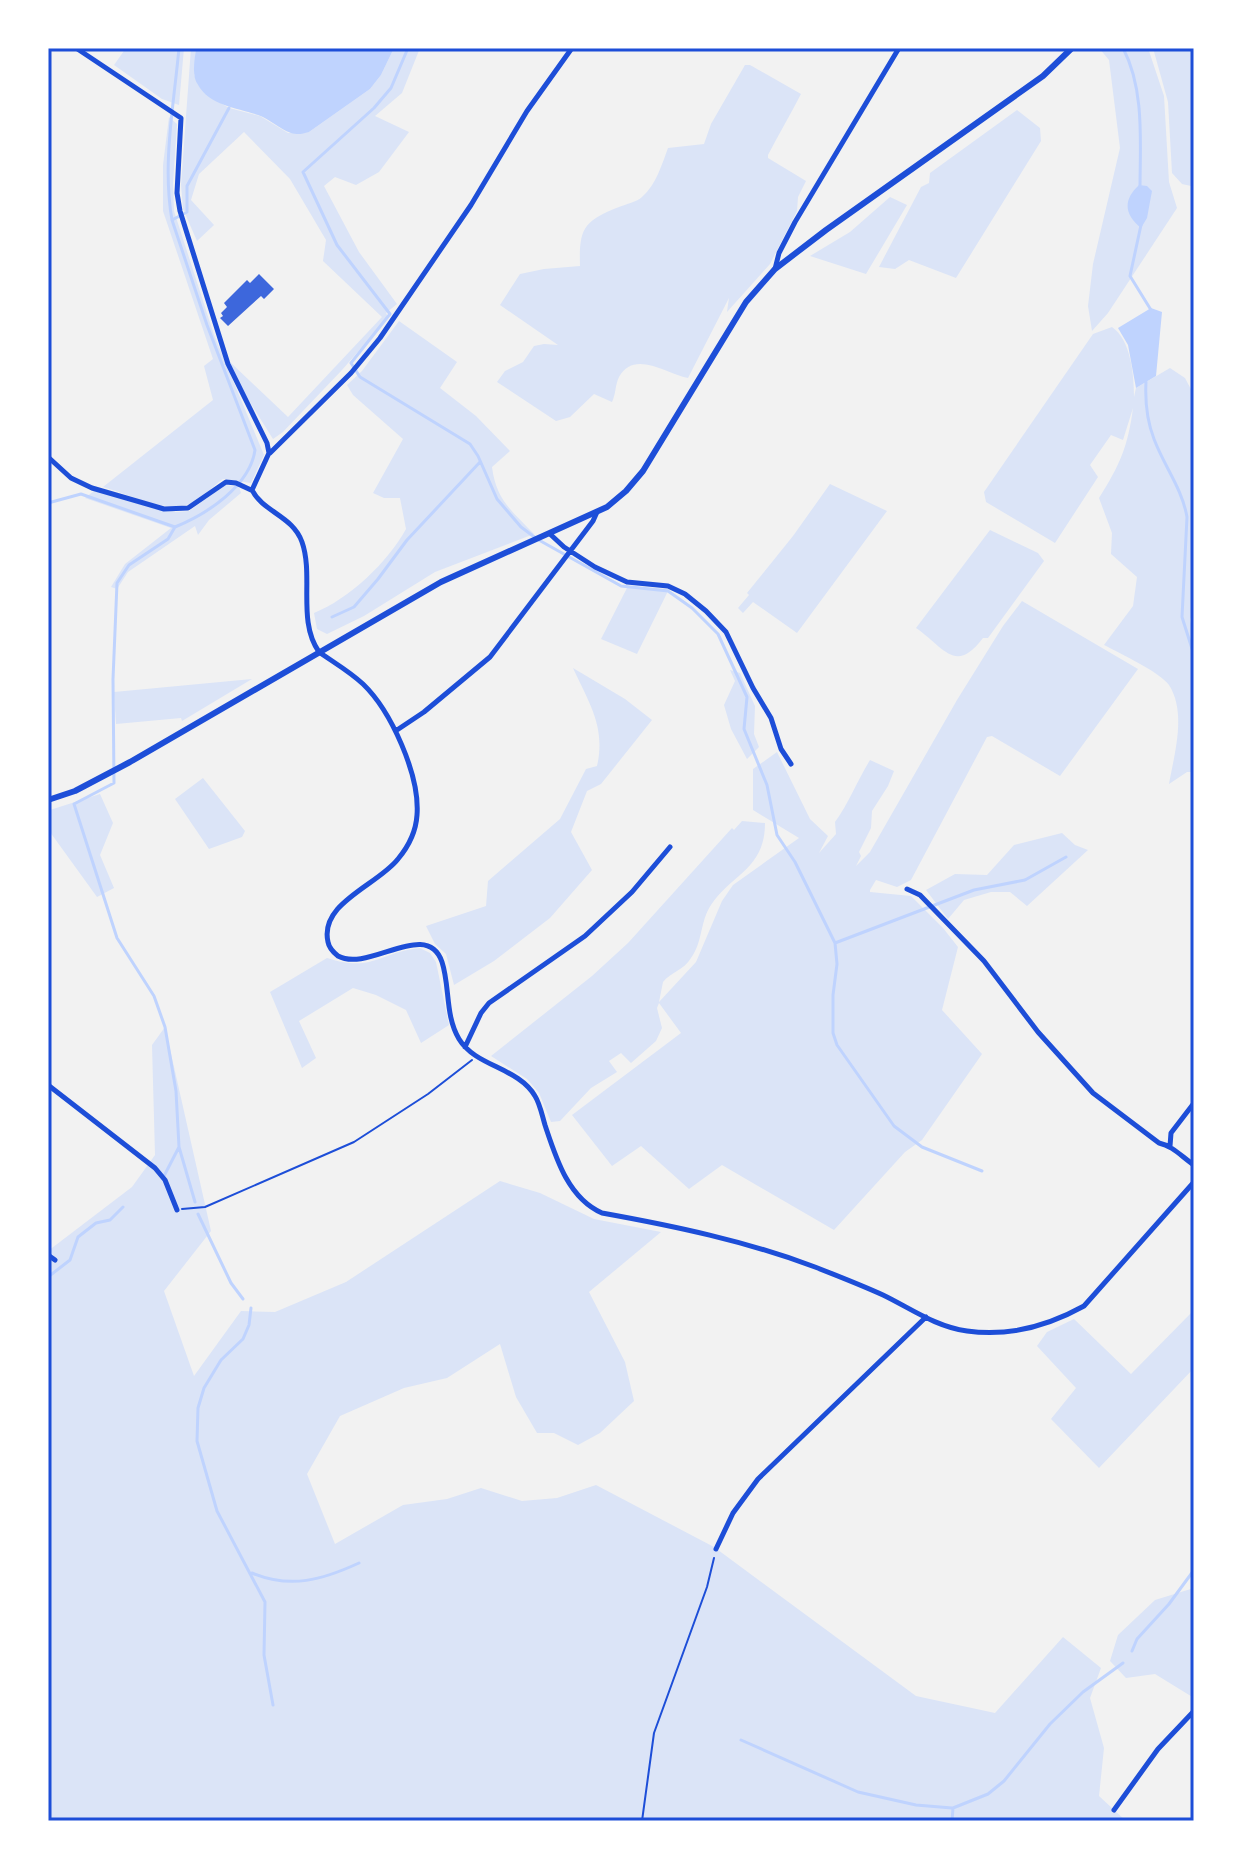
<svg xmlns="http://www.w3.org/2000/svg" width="1242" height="1869" font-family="Inter,sans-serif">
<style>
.green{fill:#dbe4f7}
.water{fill:#bfd3fe}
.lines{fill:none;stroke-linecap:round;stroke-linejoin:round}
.stream{stroke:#bfd3fe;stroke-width:3}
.building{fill:#3d67dc}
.path{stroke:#1d4ed8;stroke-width:2}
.minor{stroke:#1d4ed8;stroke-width:5}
.tertiary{stroke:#1d4ed8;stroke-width:6}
.neatline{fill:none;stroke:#1d4ed8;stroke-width:3}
</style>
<rect width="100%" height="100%" fill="#f2f2f2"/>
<!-- green -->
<path class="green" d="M126,48H184L179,105L162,99L114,65Z
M191,48H196L194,74L198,85L209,96L229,108L260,116L288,133L309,132L370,89L381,75L394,48H420L402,93L375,116L409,132L379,172L356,185L335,177L324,186L359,252L397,304L386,313L388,317L342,370L283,432L273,439L246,396L229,361L288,417L382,317L323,261L326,240L290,179L244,132L199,174L191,200L214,225L197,241L183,209L181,185Z
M1099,48H1148L1164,96L1169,182L1177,208L1108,313L1092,331L1088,306L1093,264L1120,148L1109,60Z
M1153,48H1194V184L1191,186L1182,184L1172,173L1168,102Z
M745,65H750L801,94C790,115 779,134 768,155V158L806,181L798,197L797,211L770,264L727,312L729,298L688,378C667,374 634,349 619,377C615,385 616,394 612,402L594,394L570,417L556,421L497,382L505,371L523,362L534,346L544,344L558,345L500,305L520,274L544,269L580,266C579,229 583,221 619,207C626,204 637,202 642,197C656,185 662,164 668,148L704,144L711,124Z
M1017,110L1040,128L1041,141L956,278L909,260L895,269L879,267L921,187L929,183L930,173Z
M169,117L177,124L173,184L174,211L214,335L264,455L251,483L223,479C213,486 203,498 192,503C165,514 129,494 103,487L213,400L204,366L213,359L163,211V165Z
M890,197L907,205L866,274L810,256L850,232Z
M399,321L457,362L440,388L476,416L510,451L492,467C496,500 512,511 534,534L435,572L364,616L327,634L317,629L314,613C349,599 388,562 406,529L400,498H384L373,493L403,439L353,395L347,385L362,371Z
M1112,327C1131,340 1134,375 1134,397L1136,388L1170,368L1185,378L1194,395V608L1190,620L1194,635V772H1187L1169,784C1174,755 1187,713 1169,685C1160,672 1119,653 1104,645L1133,606L1137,577L1111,554L1112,533L1099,498C1120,465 1128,446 1133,408L1123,440L1111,435L1090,465L1098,477L1055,543L986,502L984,492L1093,334Z
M830,484L887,511L797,633L753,602L743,613L738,608L749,595L747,593L793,536Z
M225,485L239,487L241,493L209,520L198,535L195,526L128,572L117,589L111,587L125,564L171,528L85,498L94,491L176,512L189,511Z
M990,530L1038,553L1044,561L988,638H983C955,675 944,647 916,628Z
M628,586L669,589L637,654L601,639Z
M1022,601L1138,669L1060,776L992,736L987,737L911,880L897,887L876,880L870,890V892L911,896L943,928L958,947L942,1010L982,1054L922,1140L905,1152L834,1230L722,1165L689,1189L641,1146L612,1166L572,1115L681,1033L659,1003L657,1008L662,1028L656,1041L631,1063L621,1053L609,1061L617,1072L591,1088L560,1121L551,1122L539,1093L527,1079L491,1056L592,976L628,943L732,828L734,830L742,821L765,823C765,869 733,873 711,905C700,921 703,942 691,958C684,970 671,972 663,982L659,1002L696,962L722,901L733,885L799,838L753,810V769L777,752L810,819L828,836L819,853L836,834L835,822C849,803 857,781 870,760L894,771L888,786L872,811L871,828L859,852L861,856L856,866L870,852L957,700L1003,626Z
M573,668L625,699L652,720L601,784L587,791L571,832L592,870L550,918L494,961L454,985L446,954L435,944L426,926L486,906L488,881L560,819L586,769L597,766C606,727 589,703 573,668Z
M730,670L740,673L755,706L754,734L759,747L747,759L731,729L724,705L735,681Z
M252,679L182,721L181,718L116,724L114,692Z
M203,778L245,831L242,837L209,849L175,799Z
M100,794L113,823L100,855L114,888L97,897L50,832V810Z
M1062,833L1075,845L1088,850L1027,906L1010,892H991L964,900L948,919L926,890L955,874L987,875L1014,845Z
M420,948L430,953L436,962L449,1025L421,1043L406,1010L376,995L353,988L299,1021L316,1058L302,1068L270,992L327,958C374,973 379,952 420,948Z
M165,1027L211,1231L164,1291L194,1376L241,1311L275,1312L346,1282L500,1181L540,1193L594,1219L661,1232L589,1292L625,1362L634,1401L600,1433L578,1445L554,1433H537L516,1397L500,1344L447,1378L404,1388L340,1416L307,1474L335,1544L403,1505L447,1499L481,1488L522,1501L557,1498L596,1485L714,1547L916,1696L995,1713L1063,1637L1101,1668L1090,1698L1104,1748L1099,1796L1126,1821H48V1251L132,1187L155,1155L152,1045Z
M1194,1310V1368L1099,1468L1051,1419L1076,1388L1037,1346L1047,1332L1074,1319L1131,1374Z
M1194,1588V1698L1155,1674L1126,1678L1110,1661L1118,1635L1155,1600Z"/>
<!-- water -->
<path class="water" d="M196,48H394L381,75L370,89L309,132C302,134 298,135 291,133C279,129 270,119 258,115C238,108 210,106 198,85C191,75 195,59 196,48Z
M1139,185L1147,186L1152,191L1147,218L1141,228C1124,214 1123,200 1139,185Z
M1151,308L1162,312L1156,376L1136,388L1128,345L1118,328Z"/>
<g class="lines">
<!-- stream -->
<path class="stream" d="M408,48L391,88L374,108L303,172L337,245L390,314L351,363L360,377L470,444L478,456L497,499L521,527L537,539L621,586L668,591L692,608L718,634L747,697L744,729L767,785L777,835L795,862L835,943L837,964L833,995V1033L837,1045L894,1126L922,1147L982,1171
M1123,48C1145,90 1140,143 1140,189
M172,220L187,212V186L229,108
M1141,225L1130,276L1151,310
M1146,382C1145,401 1147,421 1154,439C1164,466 1182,488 1187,517L1182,617L1194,655
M48,503L81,494L175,527C207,514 250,486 255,450L207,325L172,220C162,164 174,104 179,48
M175,527L168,539L129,565L117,583L113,679L114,783L74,804L117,938L154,996L165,1027L176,1091L179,1147L195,1202
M332,617L354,607L378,579L407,540L480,462
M835,943L974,890L1025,880L1066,857
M164,1176L179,1147
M198,1214L231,1283L243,1299
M48,1277L70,1260L78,1237L96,1223L110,1220L123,1207
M251,1308L249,1325L243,1339L221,1360L204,1388L198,1408L197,1441L217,1511L265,1602L264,1655L273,1705
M252,1573C291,1589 322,1580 359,1563
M1132,1651L1137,1639L1169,1604L1194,1570
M741,1740L858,1792L916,1805L952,1808
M952,1821L953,1808L988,1794L1004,1781L1050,1724L1083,1692L1123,1663"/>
</g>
<!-- building -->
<path class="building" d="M259,274L274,289L264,299L261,296L228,326L220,318L223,316L221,313L227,307L224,303L247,280L250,283Z"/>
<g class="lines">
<!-- path -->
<path class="path" d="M182,1209L205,1207L354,1142L428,1094L472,1060
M642,1821L654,1733L707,1587L714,1558"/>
<!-- minor -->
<path class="minor" d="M76,48L181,118L177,193L180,211L228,364L267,443L269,453L252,490C263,512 293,516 302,542C314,576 297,621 319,652C333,662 349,671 363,684C391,711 420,775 417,815C416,831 408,847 398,859C378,885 319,903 328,942C329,948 333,952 338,956C369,973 427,918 442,962C450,986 445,1016 459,1039C476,1067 518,1067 535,1096C540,1104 542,1115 545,1125C556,1158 568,1198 602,1213C674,1226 746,1241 815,1267C838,1276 861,1285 883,1295C910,1308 936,1327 967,1331C1009,1337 1048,1326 1084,1306L1194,1182
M775,269L779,253L795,222L899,48
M270,453L351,373L380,338L471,205L527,111L572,48
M48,457L71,478L92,488L164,509L188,508L226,482L236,483L251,490
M550,534L564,547L595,567L627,582L668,586L685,594L706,611L726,632L753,688L771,718L781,749L791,764
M397,730L424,712L490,657L593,521L597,512
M907,889L920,895L984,961L1038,1032L1093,1093L1159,1143C1173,1146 1182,1157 1194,1165
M465,1047L481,1013L489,1003L585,936L632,892L670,847
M48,1085L155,1168L165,1180L177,1210
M1170,1146L1171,1133L1194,1103
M48,1255L55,1260
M716,1549L733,1513L758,1479L926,1317
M1114,1810L1158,1749L1194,1711"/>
<!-- tertiary -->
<path class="tertiary" d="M48,800L75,791L130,762L441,582L607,507L626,491L643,471L746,302L775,269L826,230L1043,76L1072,48"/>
</g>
<!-- border -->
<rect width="1242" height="1869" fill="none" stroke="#ffffff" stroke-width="100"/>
<rect x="50" y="50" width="1142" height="1769" class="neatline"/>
</svg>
